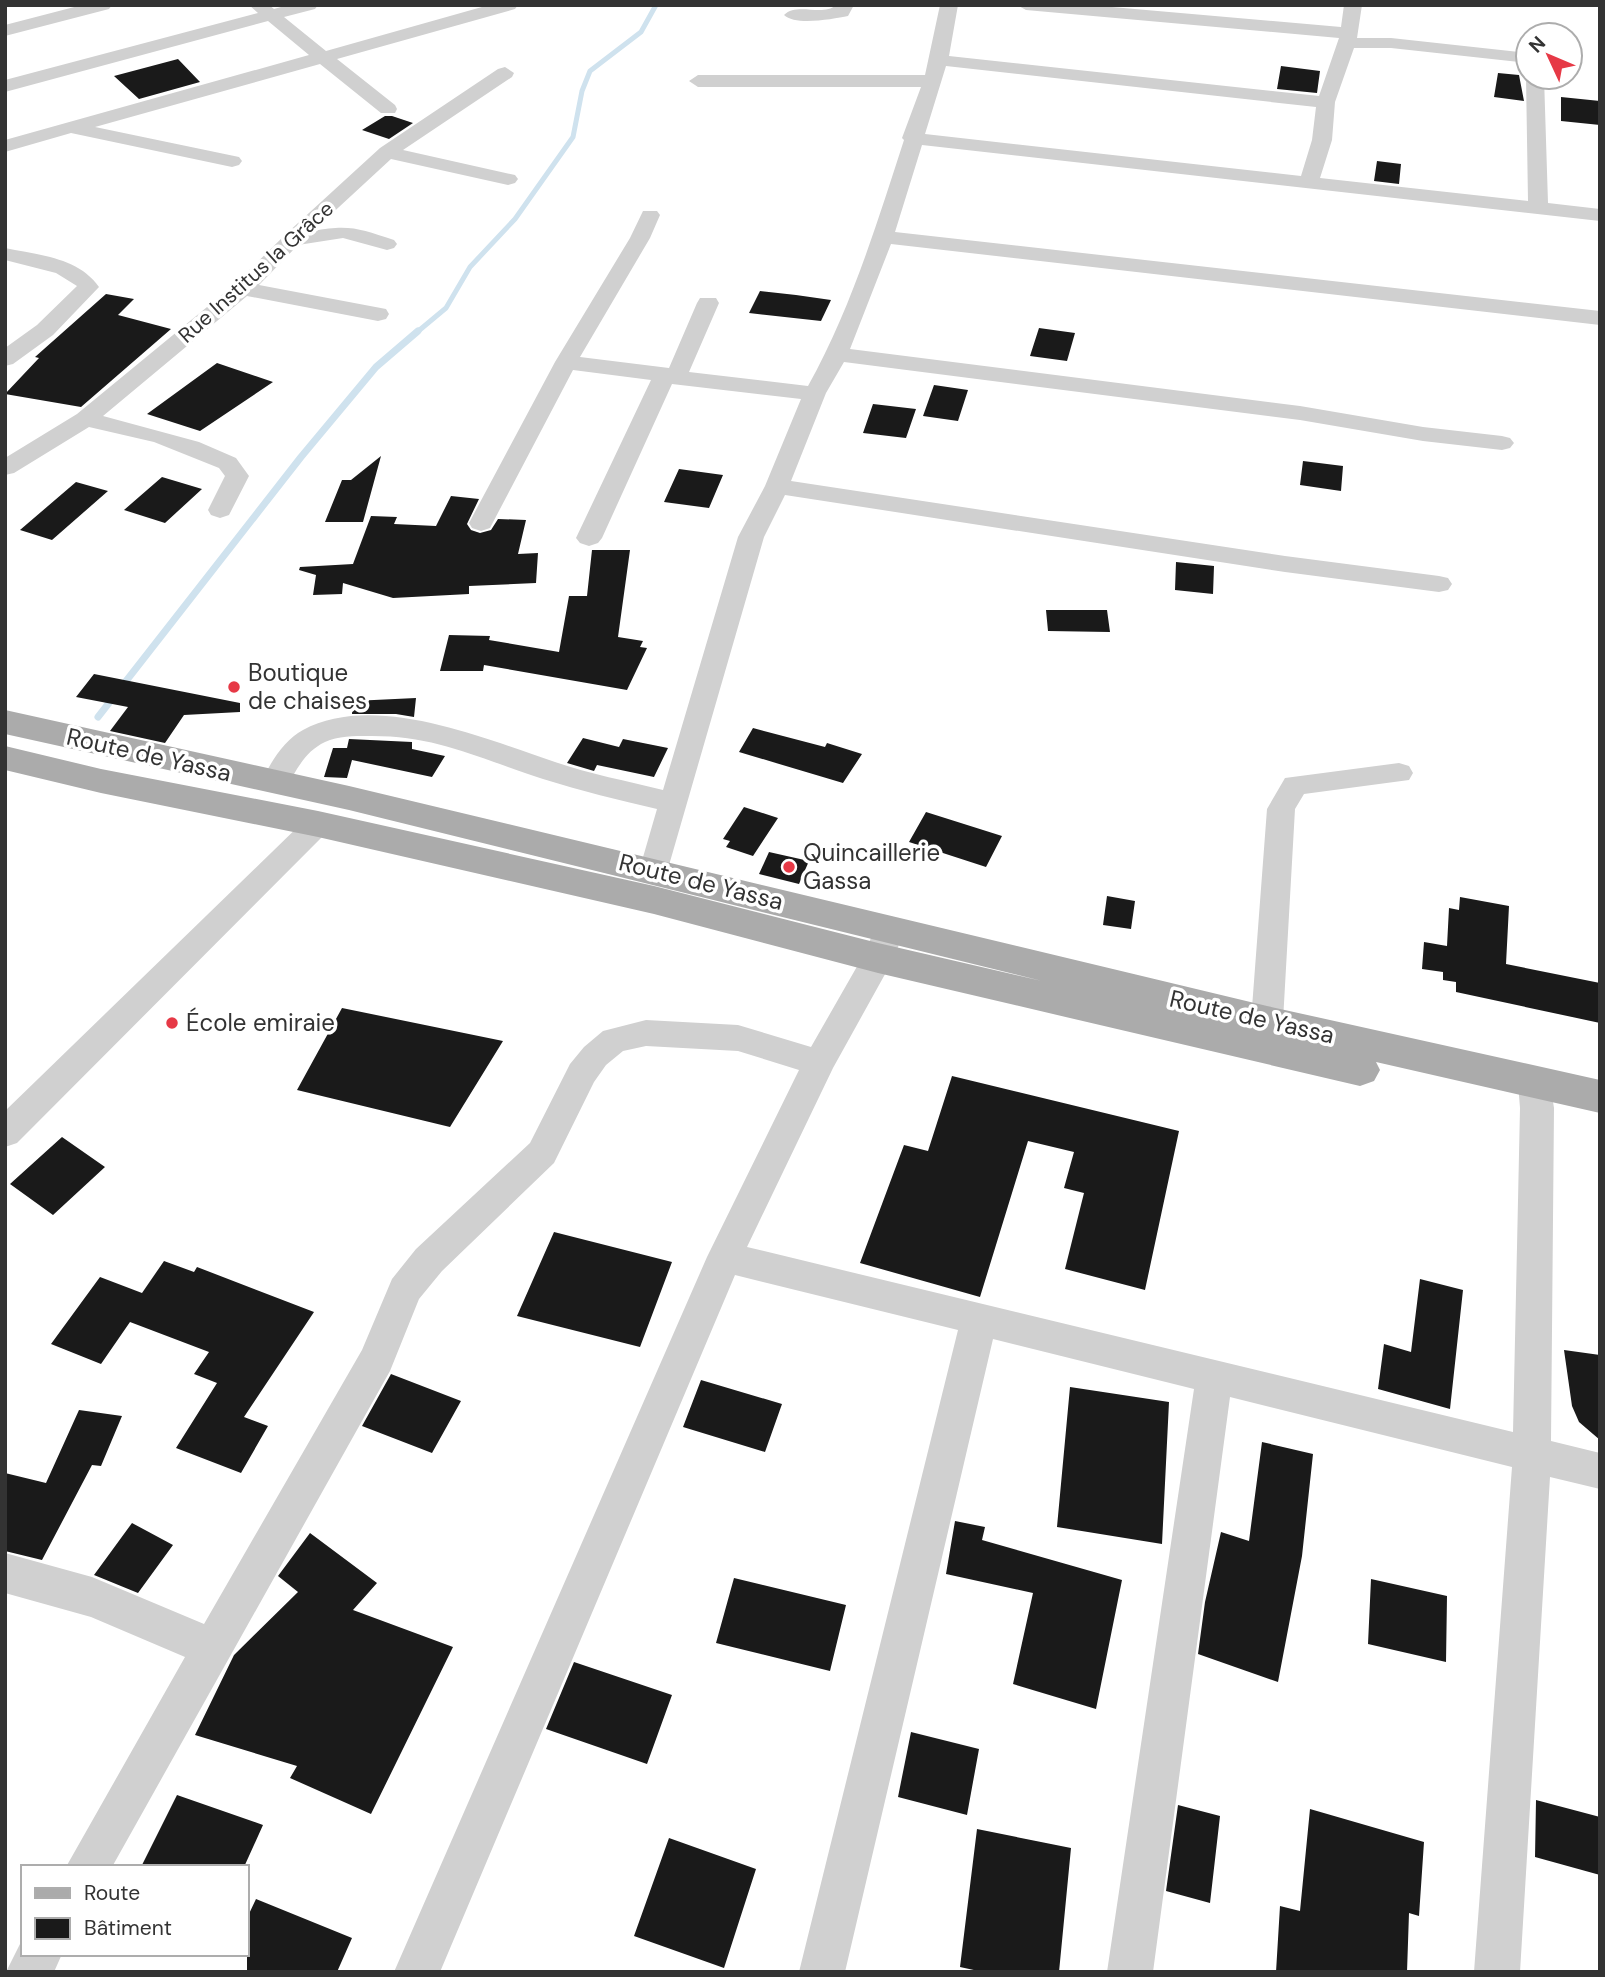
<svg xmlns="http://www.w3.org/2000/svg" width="1605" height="1977" font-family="'DM Sans',sans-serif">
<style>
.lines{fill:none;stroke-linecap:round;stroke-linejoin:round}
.stream-far1{stroke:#cfe2ee;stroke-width:5}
.stream{stroke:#cfe2ee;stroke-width:7}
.building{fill:#1a1a1a}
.minor{fill:#d0d0d0;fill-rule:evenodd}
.major{fill:#ababab;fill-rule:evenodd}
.poi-dot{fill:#e63946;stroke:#fff;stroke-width:2.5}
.labels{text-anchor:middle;stroke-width:7;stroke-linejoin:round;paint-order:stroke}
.far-street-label{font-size:21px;fill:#333;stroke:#fff}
.poi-label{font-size:24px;fill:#333;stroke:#fff;text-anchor:start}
.street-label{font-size:24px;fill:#333;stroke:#fff}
</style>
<rect width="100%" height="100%" fill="#fff"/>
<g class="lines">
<!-- stream-far1 -->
<path class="stream-far1" d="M416,333L446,308L470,267L515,219L573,137L582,91L590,71L641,32L656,5"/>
<!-- stream -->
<path class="stream" d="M98,717L301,457L376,367L418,331"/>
</g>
<!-- building -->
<path class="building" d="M178,59L200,82L139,99L114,76Z
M1281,66L1320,71L1317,93L1277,89Z
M1498,73L1519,75L1524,101L1494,97Z
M1561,97L1600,101V125L1561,121Z
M385,116H392L413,123L389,139L362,130Z
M1377,161L1401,164L1399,184L1374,181Z
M760,291L796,295L831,300L821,321L749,313Z
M106,294L134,299L118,315L171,329L81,407L5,394L39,358L35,357Z
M1039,328L1075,333L1067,361L1030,356Z
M217,363L273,382L200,431L147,414Z
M934,385L968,390L958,421L923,416Z
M873,404L916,409L906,438L863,433Z
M381,456L363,522H325L342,480H351Z
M1303,461L1343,466L1341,491L1300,485Z
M679,469L723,475L709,508L664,502Z
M162,477L202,489L165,523L124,510Z
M76,482L108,491L52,540L20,530Z
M451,496L479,499L467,524L471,530L480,533L491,530L498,519L526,520L518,554L538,553L536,583L469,586V594L393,598L343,583L342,594L313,595L316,575L299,570L300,567L353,564L371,516L397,517L394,524L436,526Z
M592,550H630L618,637L643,641L640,647L647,648L627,690L484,665L483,671H440L449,635L490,636L489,640L559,652L569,596H587Z
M1176,562L1214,566L1213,594L1175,590Z
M1046,610H1107L1110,632L1048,631Z
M94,674L240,703V712L184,715L165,743L110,731L128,707L76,697Z
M416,698L414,717L396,714H352L353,701Z
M753,728L825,747L827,743L862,754L843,783L739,752Z
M583,738L619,747L623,739L668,748L654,777L597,765L594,771L567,763Z
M349,739L412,742V749L445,756L432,777L352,760L347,778L324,777L333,748H347Z
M744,807L778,818L753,856L726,847L730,841L723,839Z
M926,812L1002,836L986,867L909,842Z
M769,852L809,861L799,884L759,874Z
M1107,896L1135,901L1131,929L1103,925Z
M1460,897L1509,906L1506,964L1600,983V1023L1456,992V982L1443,980V972L1422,969L1424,942L1447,946L1449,908L1459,910Z
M342,1008L503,1041L450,1127L297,1090Z
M952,1076L1179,1131L1145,1290L1065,1269L1084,1193L1064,1188L1074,1152L1028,1141L980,1297L860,1263L904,1145L928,1151Z
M62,1137L105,1167L53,1215L10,1184Z
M554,1232L672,1262L640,1347L517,1316Z
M164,1261L194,1272L197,1267L314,1312L244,1417L268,1426L241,1473L176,1448L217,1383L194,1374L209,1352L130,1322L101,1364L51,1344L100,1277L142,1293Z
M1420,1279L1463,1290L1450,1409L1378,1389L1384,1344L1411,1352Z
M1564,1350L1600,1355V1440L1579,1422L1572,1406Z
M391,1374L461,1401L432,1453L362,1426Z
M701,1380L782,1404L765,1452L683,1427Z
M1070,1387L1169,1402L1162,1544L1057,1527Z
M79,1410L122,1416L101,1466L92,1465L42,1560L5,1551V1473L46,1483Z
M1262,1442L1313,1454L1302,1556L1278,1682L1198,1654L1205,1602L1221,1532L1249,1541Z
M955,1521L985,1527L982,1540L1122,1580L1096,1709L1013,1684L1033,1593L946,1574Z
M132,1523L173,1545L138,1593L94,1575Z
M310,1533L377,1583L353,1610L453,1647L371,1814L290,1778L297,1766L195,1735L234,1655L298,1592L278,1576Z
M734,1578L846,1605L830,1671L716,1643Z
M1371,1579L1447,1596L1446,1662L1368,1644Z
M574,1662L672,1695L647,1764L546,1729Z
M911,1732L979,1749L967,1815L898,1797Z
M177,1795L263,1825L244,1867H141Z
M1536,1800L1600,1817V1875L1535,1857Z
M1178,1805L1220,1816L1210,1903L1166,1891Z
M1310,1809L1424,1842L1419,1916L1409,1913L1407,1972H1276L1280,1906L1300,1911Z
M977,1829L1071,1848L1059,1972H983L960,1967Z
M669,1838L756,1869L724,1968L634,1936Z
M256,1899L352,1938L337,1972H247V1918Z"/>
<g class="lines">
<!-- minor -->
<path class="minor" d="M82,5H112L109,9L5,36V25Z
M249,5H269L274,9L288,5H318L315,9L284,17L326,51L489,5H518L515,9L337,59L395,105L397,109L395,113H381L320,64L95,127L239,157L242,161L239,165L232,167L71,133L5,152V140L309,55L268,21L5,92V80L258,13Z
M836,5H854L848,16C833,19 795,26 784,15C797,2 823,17 836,5Z
M940,5H958L949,56L1319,96L1339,38L1026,10L1017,5H1089L1341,27L1344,5H1362L1357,38H1391L1528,53V63L1391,48H1354L1335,102L1332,140L1320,178L1528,201L1526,77L1528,74V77H1544L1548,203L1600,209V221L922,145L895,232L1600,311V325L891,244L850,349L1300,406L1423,427L1502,436L1510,438L1514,443L1510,448L1502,450L1423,441L1300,420L844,362L826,393L791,481L1285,556L1439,576L1448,578L1452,584L1448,590L1439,592L1285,572L785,495L764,537L665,879L654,882L643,879L639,871L657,809C619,800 581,791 543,779C480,759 437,735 368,736C354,736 338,736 325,742C304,752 296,771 285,790L275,793L265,790L261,783C270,763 283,741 303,730C374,691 486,739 555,762C590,774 627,781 663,790L738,537L765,486L801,399L672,384L602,538L598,543L589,546L580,543L576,538L651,380L573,370L490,528L481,531L472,528L469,523L555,362L630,238L643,211H657L660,215L650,238L580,357L669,368L697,303L700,298H716L719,303L689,372L808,386C851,309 877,223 904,140L902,138L921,87H698L689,81L698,75H925ZM946,66L1316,107L1312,140L1301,176L925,134Z
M505,67L514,73L512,77L403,150L515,175L518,179L515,183L508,185L391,159L313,231C350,224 360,229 394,240L397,244L394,248L387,250L343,238L298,245L259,285L386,309L389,314L386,319L378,321L247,296L103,416L199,442L236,458L249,476L229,515L220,518L211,515L208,510L225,476L219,468L154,442L89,427L14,473L5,475V458L77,414L235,284L286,234L380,148L498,69Z
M5,248C38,255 78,257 99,287L53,335L13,364L5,366V348L37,325L77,286L56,273L5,260Z
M1399,763L1409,766L1413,773L1409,780L1304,794L1295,809L1283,1021L1278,1030L1267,1034L1256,1030L1251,1021L1267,809L1285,778Z
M318,814L328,817L333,824L328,831L17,1143L5,1147V1111L308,817Z
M890,916L901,920L905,928L894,958L833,1068L747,1247L1513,1432L1520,1108L1518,1083L1522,1074L1534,1070L1546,1074L1550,1083L1554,1108L1551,1441L1600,1453V1489L1550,1477L1520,1972H1474L1512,1467L1230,1397L1153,1972H1107L1194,1389L993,1339L845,1972H799L958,1330L735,1275L440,1972H394L707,1257L799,1070L738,1051L646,1046L623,1051L606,1065L594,1082L554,1163L442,1271L419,1299L390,1371L112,1867H66L185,1657L91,1617L5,1593V1553L92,1577L204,1624L362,1350L392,1279L416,1249L530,1143L570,1064L584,1047L603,1031L646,1020L738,1025L811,1047L863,956L879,920Z
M23,1938V1954H62L54,1972H6Z"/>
<!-- major -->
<path class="major" d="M5,710L349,786L1267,1006L1600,1080V1113L1376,1062L1380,1070L1374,1081L1360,1086L878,973L654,914L318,837L101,793L5,770V746L101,769L318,811L654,886L878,943L1042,981L349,810L5,734Z"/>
</g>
<!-- markers -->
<g class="poi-dot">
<circle cx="234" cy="687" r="7"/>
<circle cx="789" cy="867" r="7"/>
<circle cx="172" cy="1023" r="7"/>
</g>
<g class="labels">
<!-- far-street labels -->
<g class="far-street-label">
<text transform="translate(256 272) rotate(-42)" y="7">Rue Institus la Grâce</text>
</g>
<!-- poi labels -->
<g class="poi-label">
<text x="248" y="681">Boutique<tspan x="248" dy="28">de chaises</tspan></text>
<text x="803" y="861">Quincaillerie<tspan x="803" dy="28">Gassa</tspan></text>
<text x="186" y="1031">École emiraie</text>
</g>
<!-- street labels -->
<g class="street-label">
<text transform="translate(149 755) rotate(13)" y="8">Route de Yassa</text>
<text transform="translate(701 882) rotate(14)" y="8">Route de Yassa</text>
<text transform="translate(1252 1017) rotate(13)" y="8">Route de Yassa</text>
</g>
</g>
<!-- border -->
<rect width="1605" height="1977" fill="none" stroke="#333333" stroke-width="14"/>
<!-- legend -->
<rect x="21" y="1865" width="228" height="91" fill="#ffffff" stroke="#adadad" stroke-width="2"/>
<rect x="35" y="1888" width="35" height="10" fill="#ababab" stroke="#adadad" stroke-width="2"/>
<text x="84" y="1900" font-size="21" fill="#333333">Route</text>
<rect x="35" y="1918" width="35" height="21" fill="#1a1a1a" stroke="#adadad" stroke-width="2"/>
<text x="84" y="1935" font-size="21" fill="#333333">Bâtiment</text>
<!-- north arrow -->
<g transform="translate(1549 56) rotate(314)"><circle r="33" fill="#ffffff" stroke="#adadad" stroke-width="2"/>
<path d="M0-5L12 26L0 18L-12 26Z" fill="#e63946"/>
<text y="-10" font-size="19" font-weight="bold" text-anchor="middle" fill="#333333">N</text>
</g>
</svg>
